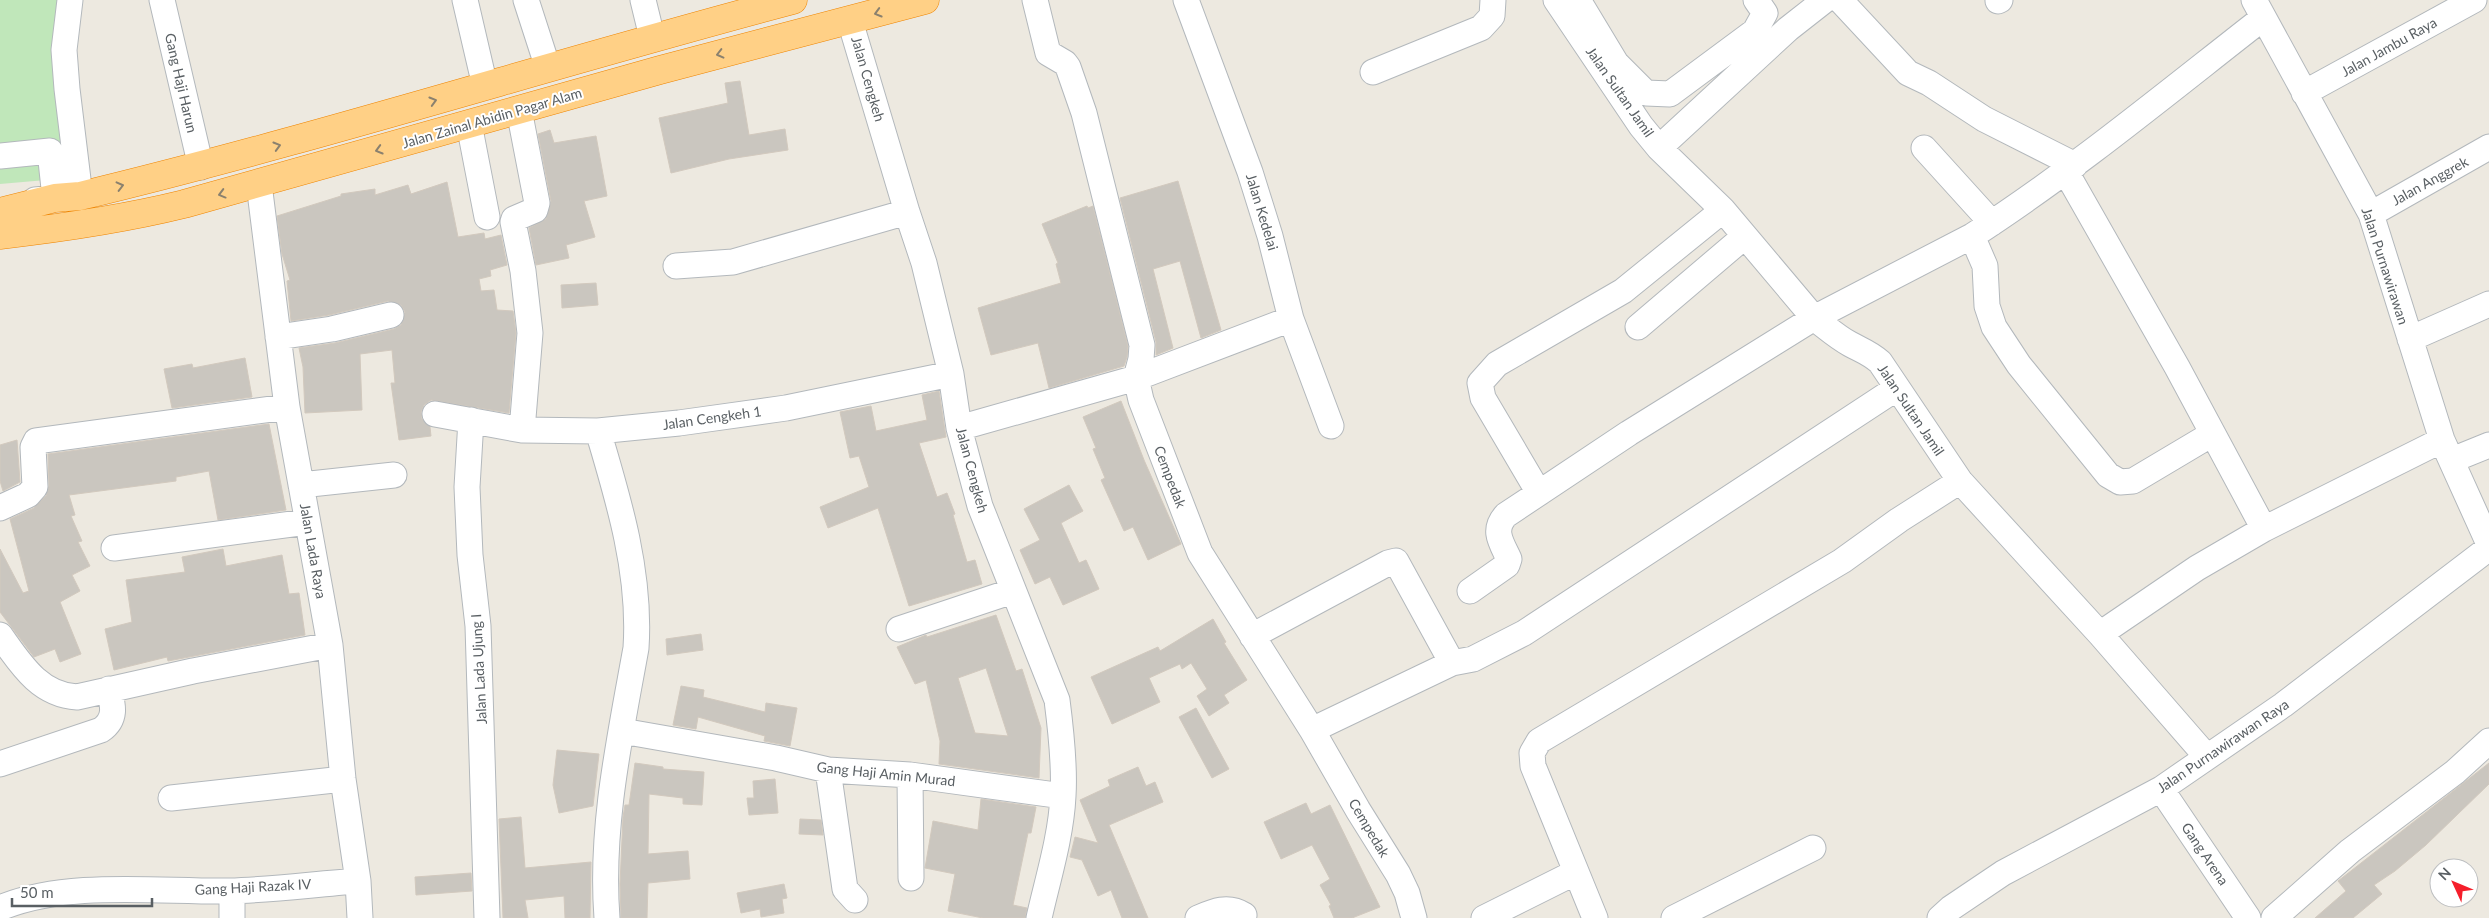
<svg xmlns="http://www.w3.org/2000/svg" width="2489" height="918" font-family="Lato,sans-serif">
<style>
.green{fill:#c0e7ba}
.building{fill:#cac6bf;stroke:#d2c9be;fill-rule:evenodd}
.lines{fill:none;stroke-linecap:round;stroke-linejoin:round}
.minor-casing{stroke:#b3b8bc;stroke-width:27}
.highway-casing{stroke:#ee8400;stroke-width:29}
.minor{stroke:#fff;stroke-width:25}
.highway{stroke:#ffd086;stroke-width:28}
.oneway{stroke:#8b816e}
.labels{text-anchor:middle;stroke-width:4;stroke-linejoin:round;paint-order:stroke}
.street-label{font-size:14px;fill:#595f63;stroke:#fff}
</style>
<rect width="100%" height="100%" fill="#ede9e0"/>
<!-- green -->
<path class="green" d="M0,0H66L69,178L0,184Z"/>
<!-- building -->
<path class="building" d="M740,81L749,135L785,129L788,150L729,159L671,173L659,118L728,103L725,83Z
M550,130L554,143L596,136L607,196L584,201L595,237L566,245L569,258L536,265L529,228L546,219L551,201L538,134Z
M1178,181L1221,330L1201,338L1180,261L1153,269L1173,348L1156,355V342L1120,198Z
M447,182L458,237L484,233L485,239L501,235L507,265L490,270L491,276L479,279L481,291L494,290L497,310L513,311L516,333L509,413L431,400L424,405L421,412L422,419L430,427L431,436L399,440L391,383H395L392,350L360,354L362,410L305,413L303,367L299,348L335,343L394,329L401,325L405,312L401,305L388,301L329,315L291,321L287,281L290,280L282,254L277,216L341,196V194L375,189V195L408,185L411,194Z
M1087,206L1088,208L1093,206L1128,346L1127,357L1124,366L1049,388L1038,343L991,355L978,308L1061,283L1056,264L1058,263L1042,224Z
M596,283L598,305L562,308L561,285Z
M245,358L252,397L172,408L164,369L192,364L193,368Z
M939,391L946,437L919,443L937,497L947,493L955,514L953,515L967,562L975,560L982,584L909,606L878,508L828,528L820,507L869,487L859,456L850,458L840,412L871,406L876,431L927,420L922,395Z
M1121,401L1144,460L1181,544L1148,560L1133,527L1124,531L1101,480L1105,478L1093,449L1096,448L1083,417Z
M269,424L286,510L218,520L209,471L176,477V481L69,495L75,515L71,516L82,541L78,542L90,566L72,575L80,591L60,602L81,654L60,662L55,649L34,657L0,612V549L23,593L29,591L10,519L34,508L46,496L49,486L48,454Z
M17,440L20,482L3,491L0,481V445Z
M1069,485L1083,511L1061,523L1079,563L1086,560L1099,589L1063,605L1050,577L1035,584L1020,550L1040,540L1024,509Z
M223,549L226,566L282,555L289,594L299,593L305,635L168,661L167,657L114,670L105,629L132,622L126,580L185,572L182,557Z
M996,615L1016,671L1022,669L1041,728L1039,778L939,764L940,741L926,680L915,684L897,647L926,635L927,637ZM986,668L1008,736L975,733L958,678Z
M1213,619L1226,642L1224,643L1247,680L1224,695L1229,703L1209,716L1197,696L1207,689L1191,663L1182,669L1180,664L1149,678L1160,702L1112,724L1091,677L1158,647L1160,651Z
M701,634L703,650L667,655L666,639Z
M681,686L704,690L703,697L765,712L766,703L797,708L790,746L764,741L765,736L698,717L696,729L673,725Z
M1196,708L1229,769L1212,778L1179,717Z
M557,750L599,754L593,806L559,813L553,785Z
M635,763L663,767V769L704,772L702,805L683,804V798L649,794L648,854L688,851L690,879L648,883L647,918H621L620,884L623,817L625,805H629Z
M2489,763V784L2426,845L2395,871L2374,885L2382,894L2353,918H2315L2346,891L2338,881Z
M1138,767L1146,786L1155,782L1163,802L1109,825L1148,918H1122L1111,890L1098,896L1082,860L1070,857L1075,837L1098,843L1080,800L1110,786L1108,780Z
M775,779L778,813L749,815L747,798H754L753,781Z
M981,799L1036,807L1031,833H1028L1013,905L1027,908L1025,918H983L948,911L955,874L925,868L933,821L978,830Z
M1306,803L1311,814L1330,805L1380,907L1352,918H1334L1329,906L1331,905L1320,885L1330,879L1312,845L1281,859L1264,822Z
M521,817L525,868L591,862L590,918H565L564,896L525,900L528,918H503L499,819Z
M800,819L821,820L823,835L799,834Z
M471,873L472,891L416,895L415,877Z
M784,884L787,898L782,899L784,913L761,917L760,909L741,913L737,893Z"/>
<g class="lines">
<!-- minor casing -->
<g class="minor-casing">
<path id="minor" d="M70,0L64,50L67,89L80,196
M162,0L201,167
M465,0L485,86
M526,0L548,68
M643,0L652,37
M1035,0L1048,53L1065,63L1068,67L1084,113L1142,345L1141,359L1136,378L1141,400L1200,553L1312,730L1358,810L1398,874L1407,893L1414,918
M1186,0L1250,172L1270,236L1291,319L1331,426
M1556,0L1641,126L1659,148L1723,210L1814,318C1826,327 1837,337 1850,344C1861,350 1870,353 1880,362L1960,481L2100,634L2207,757
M1578,0L1616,63L1646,93L1670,94L1755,31L1765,13L1756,0
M1840,0L1908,73L1929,83L1984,119L2075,165
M2254,0L2371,214L2442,440L2489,544
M1998,1L2000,0
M850,21L907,212L924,263L951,374L959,428L980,506L1057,700C1061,731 1065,765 1063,796C1061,837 1048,878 1039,918
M1373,72L1481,28L1492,16L1493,0
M2304,93L2474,0
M519,110L537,203L535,210L514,219L513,222L523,271L530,333L522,430
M469,124L487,217
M1659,148L1788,29L1825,0
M1924,148L1992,223
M0,156L50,151L55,198L35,200
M2066,172L2177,367L2264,529
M259,184L287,407L330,645L343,779L358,881L360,918
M2371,214L2489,147
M1972,236L1985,266L1987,306L1994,327L2019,365L2108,475L2120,482L2133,481L2212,434
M676,266L733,262L907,212
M1638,327L1745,236
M278,337L332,329L391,315
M2410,339L2489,304
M435,414L522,430L598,431L679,423L786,408L951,374
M471,420L467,487L470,555L478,626L487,918
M959,428L1136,378L1291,319
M598,431C619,501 641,574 636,648C620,737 600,827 607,918
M2452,460L2489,445
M301,485L394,475
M1539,493L1483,398L1480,383L1497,364L1623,291L1723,210
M0,508L28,495L35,487L33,447L36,441L287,407
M114,548L307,522
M1470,591L1507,565L1509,559C1501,542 1492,530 1506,515L1629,433L1814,318L1972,236C2074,170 2168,92 2263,18
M899,629L1013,591
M2100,634L2197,568L2264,529L2442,440
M0,635C20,663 39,695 77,697L193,671L330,645
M1252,636L1388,563L1396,561L1452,663
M1312,730L1452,663L1473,659L1524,633L1897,388
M622,731L776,758L828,770L910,775L1063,796
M0,764L101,730C117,719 113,705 109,689
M828,770L845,889L855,900
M910,775L911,878
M2161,789L2248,918
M171,798L343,779
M232,891V918
M0,908C67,880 157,892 229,891C272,890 315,884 358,881
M1198,918C1214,911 1228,905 1244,915
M1484,918L1576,872
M1595,918L1533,766L1532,753L1539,741L1842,561L1899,520L1960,481
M1674,918L1813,848
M1940,918L1951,908L2003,873L2161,789L2283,705L2489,548
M2274,918L2350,851L2455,772L2489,741"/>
</g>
<!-- highway casing -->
<g class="highway-casing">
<path id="highway" d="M0,212L55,198L80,196C320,138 555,63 793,0
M0,235C62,228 123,219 184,204L660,70L925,0"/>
</g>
<!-- minor -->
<use href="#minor" class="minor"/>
<!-- highway -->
<use href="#highway" class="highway"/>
</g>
<!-- one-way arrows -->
<defs><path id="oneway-chevron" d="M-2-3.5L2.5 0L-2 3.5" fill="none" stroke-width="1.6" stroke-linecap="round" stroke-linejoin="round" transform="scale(1.25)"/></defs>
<g class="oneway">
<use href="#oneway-chevron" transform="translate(878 13) rotate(164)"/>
<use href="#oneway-chevron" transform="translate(720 54) rotate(166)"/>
<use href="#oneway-chevron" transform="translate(433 101) rotate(-16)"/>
<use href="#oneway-chevron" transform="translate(277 146) rotate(-16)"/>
<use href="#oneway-chevron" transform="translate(379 150) rotate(164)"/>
<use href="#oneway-chevron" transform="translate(120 186) rotate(-14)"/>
<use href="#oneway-chevron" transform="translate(222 194) rotate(165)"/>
</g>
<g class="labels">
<!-- street labels -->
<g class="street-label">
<text transform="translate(2389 47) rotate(-29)" y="5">Jalan Jambu Raya</text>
<text transform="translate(868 79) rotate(74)" y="5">Jalan Cengkeh</text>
<text transform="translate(181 83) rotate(77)" y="5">Gang Haji Harun</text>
<text transform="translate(1620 92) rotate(55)" y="5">Jalan Sultan Jamil</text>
<text transform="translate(492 118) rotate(-16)" y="5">Jalan Zainal Abidin Pagar Alam</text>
<text transform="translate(2430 181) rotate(-29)" y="5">Jalan Anggrek</text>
<text transform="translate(1262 212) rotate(73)" y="5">Jalan Kedelai</text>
<text transform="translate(2385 266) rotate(72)" y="5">Jalan Purnawirawan</text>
<text transform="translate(1911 410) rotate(56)" y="5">Jalan Sultan Jamil</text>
<text transform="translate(712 418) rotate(-8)" y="5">Jalan Cengkeh 1</text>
<text transform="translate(972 470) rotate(75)" y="5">Jalan Cengkeh</text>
<text transform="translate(1170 477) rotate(69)" y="5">Cempedak</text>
<text transform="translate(313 551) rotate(80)" y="5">Jalan Lada Raya</text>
<text transform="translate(479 669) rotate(-93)" y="5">Jalan Lada Ujung I</text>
<text transform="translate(2223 746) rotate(-34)" y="5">Jalan Purnawirawan Raya</text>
<text transform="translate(886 774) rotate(6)" y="5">Gang Haji Amin Murad</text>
<text transform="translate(1369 828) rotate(59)" y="5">Cempedak</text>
<text transform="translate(2205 854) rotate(56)" y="5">Gang Arena</text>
<text transform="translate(253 887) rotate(-3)" y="5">Gang Haji Razak IV</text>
</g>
</g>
<!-- north arrow -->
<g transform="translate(2454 883) rotate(314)"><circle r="24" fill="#ffffff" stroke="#bdbfc1"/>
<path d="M0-4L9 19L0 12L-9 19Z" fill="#f51f2b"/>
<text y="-8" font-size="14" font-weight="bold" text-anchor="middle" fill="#595f63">N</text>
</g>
<!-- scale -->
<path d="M12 898v8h140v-8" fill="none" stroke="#595f63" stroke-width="2.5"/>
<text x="20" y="898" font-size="15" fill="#595f63" stroke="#ffffff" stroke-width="4" paint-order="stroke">50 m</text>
</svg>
